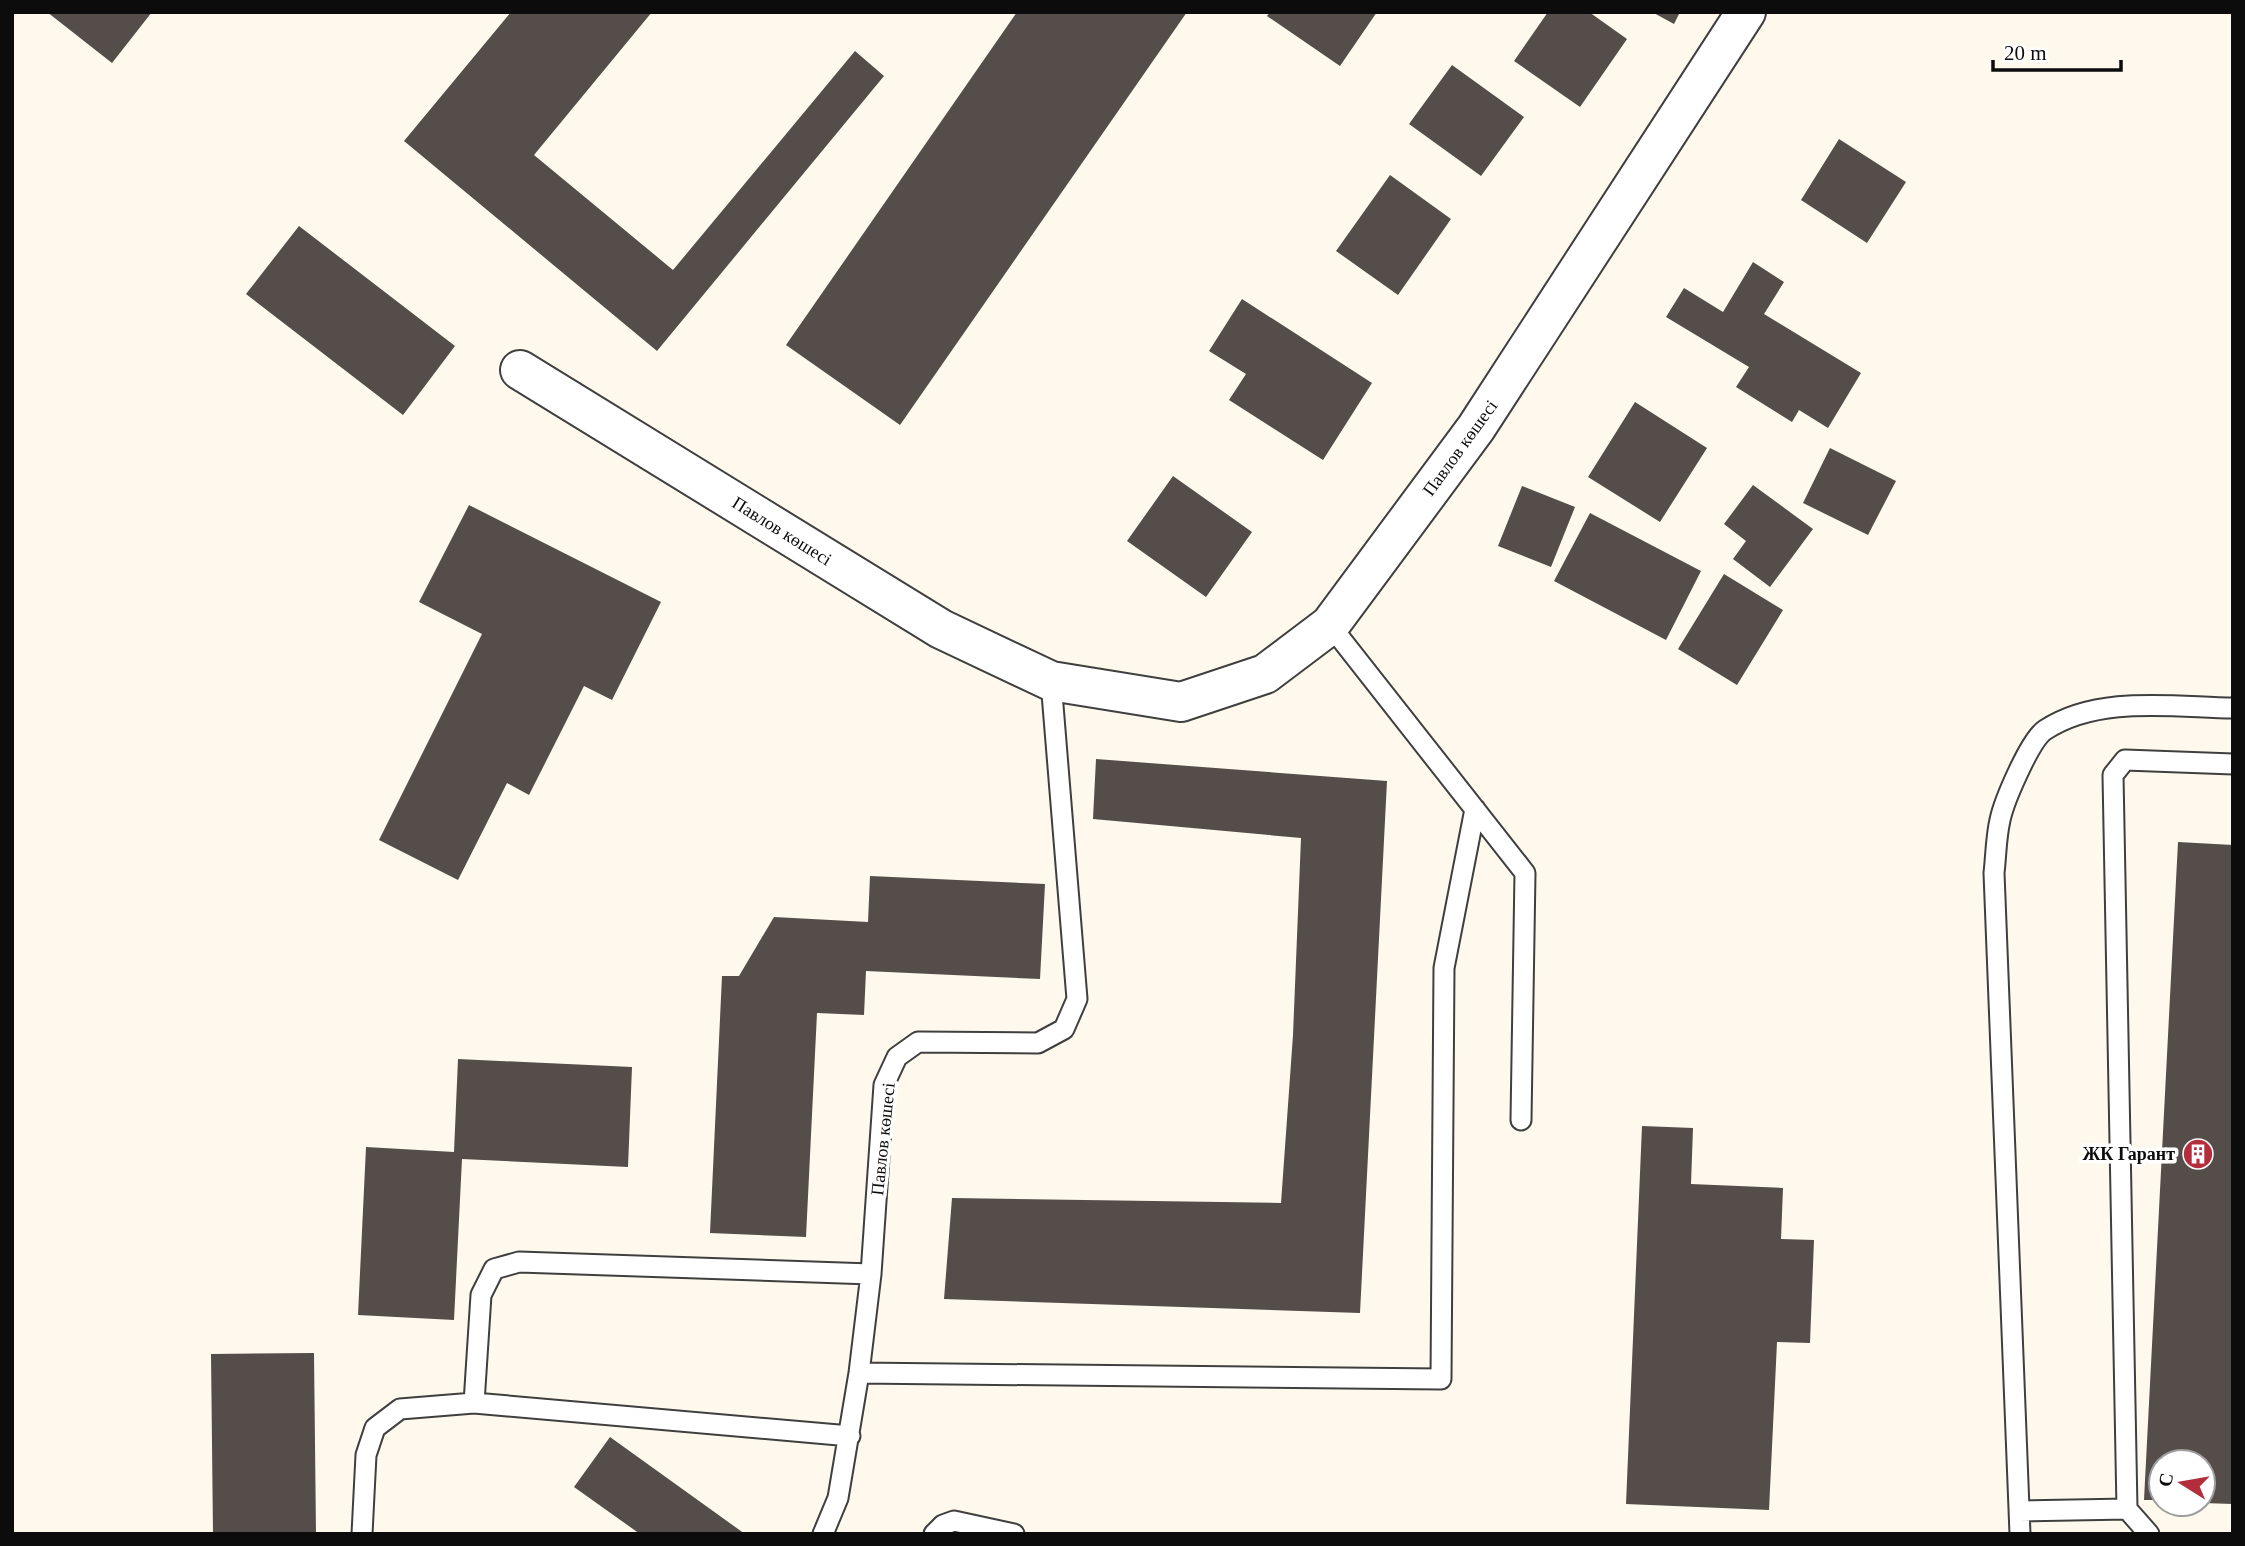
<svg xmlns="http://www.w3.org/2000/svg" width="2245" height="1546" font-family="Georgia,serif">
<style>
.building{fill:#544d49}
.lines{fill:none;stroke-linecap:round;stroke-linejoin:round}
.lane-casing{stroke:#3f3f3f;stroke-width:23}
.street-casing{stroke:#3f3f3f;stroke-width:42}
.lane{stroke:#fff;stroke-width:19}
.street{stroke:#fff;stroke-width:38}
.labels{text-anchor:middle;stroke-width:7;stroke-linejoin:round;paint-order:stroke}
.street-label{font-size:18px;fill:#0c0c0c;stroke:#fff}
.poi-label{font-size:18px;font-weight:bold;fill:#0c0c0c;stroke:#fff;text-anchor:end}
</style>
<rect width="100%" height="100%" fill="#fef9ec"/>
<!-- building -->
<path class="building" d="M47,12H152L112,63Z
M511,12H652L534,155L673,270L855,51L884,76L657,351L404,141Z
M1017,12H1187L900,425L786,345Z
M1270,12H1377L1340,66L1267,16Z
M1548,12H1589L1627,39L1580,107L1514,61Z
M1652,12H1680L1674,24Z
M1452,65L1524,117L1481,176L1409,124Z
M1839,139L1906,182L1867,243L1801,200Z
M1390,175L1451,219L1398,295L1336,251Z
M299,226L455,346L403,415L246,294Z
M1753,262L1784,282L1764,314L1861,373L1828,428L1799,410L1792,422L1736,387L1749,367L1666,317L1684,288L1723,312Z
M1242,299L1372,383L1323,460L1229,400L1246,374L1209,351Z
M1635,402L1707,448L1660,522L1588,477Z
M1830,448L1896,481L1868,535L1803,503Z
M1173,476L1252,532L1206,597L1127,541Z
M1753,485L1813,529L1770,587L1733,559L1746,541L1724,524Z
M1522,486L1575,507L1551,567L1498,546Z
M469,505L661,602L612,700L584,686L529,795L507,783L458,880L379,840L482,634L419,602Z
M1590,513L1701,571L1666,640L1554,581Z
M1724,574L1783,610L1737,685L1678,649Z
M1096,759L1387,781L1360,1313L944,1299L952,1198L1281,1203L1293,1035L1301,838L1093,819Z
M2178,842L2233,845V1504L2203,1503V1462H2161V1500H2144Z
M870,876L1045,884L1040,979L866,971L864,1015L817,1013L806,1237L710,1233L722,976H739L774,917L868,922Z
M458,1059L632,1067L628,1167L462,1159L454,1320L358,1315L366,1147L454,1152Z
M1642,1126L1693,1128L1691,1184L1783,1188L1781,1239L1814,1240L1810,1343L1777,1342L1769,1510L1626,1504Z
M314,1353L316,1534H213L211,1354Z
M610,1437L745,1534H640L574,1487Z"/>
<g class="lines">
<!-- lane casing -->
<g class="lane-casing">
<path id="lane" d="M1330,625L1525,873L1521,1120
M859,1373L1441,1379L1444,968L1475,809
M474,1403L481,1295L494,1269L519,1262L871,1274
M2020,1511L2127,1509
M362,1534L366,1455L375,1428L400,1409L474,1403L850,1436
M823,1534L838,1498L859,1373L871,1274L884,1085L897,1057L918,1042L1038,1043L1064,1029L1077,999L1051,681
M934,1534L943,1525L954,1521L1014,1534
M2020,1534L1994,873C1996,856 1996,837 2000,820C2004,801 2030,740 2045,730C2098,695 2172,707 2233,708
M2149,1534L2127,1509L2113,775L2125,760L2233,764"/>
</g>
<!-- street casing -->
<g class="street-casing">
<path id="street" d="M520,370L941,629L1051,681L1181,702L1265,674L1330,625L1476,428L1746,12"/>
</g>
<!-- lane -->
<use href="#lane" class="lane"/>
<!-- street -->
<use href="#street" class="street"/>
</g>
<!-- icons -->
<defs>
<g id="building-disc" transform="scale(1.575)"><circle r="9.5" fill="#b32d3c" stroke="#fff"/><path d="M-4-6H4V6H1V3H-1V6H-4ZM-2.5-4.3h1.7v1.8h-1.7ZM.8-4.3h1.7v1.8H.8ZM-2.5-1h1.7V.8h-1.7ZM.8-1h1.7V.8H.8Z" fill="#fff"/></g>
</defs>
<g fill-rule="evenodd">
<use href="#building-disc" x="2198" y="1154"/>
</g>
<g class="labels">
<!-- street labels -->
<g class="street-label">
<text transform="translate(1460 448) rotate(-54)" y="6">Павлов көшесі</text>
<text transform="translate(782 531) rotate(32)" y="6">Павлов көшесі</text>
<text transform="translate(883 1139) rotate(-84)" y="6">Павлов көшесі</text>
</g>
<!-- poi labels -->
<g class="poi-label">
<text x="2175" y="1160">ЖК Гарант</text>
</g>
</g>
<!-- border -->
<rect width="2245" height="1546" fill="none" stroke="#0c0c0c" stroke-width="28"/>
<!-- north arrow -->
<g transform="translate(2182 1483) rotate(281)"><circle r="33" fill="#ffffff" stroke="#9e9e9e" stroke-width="2"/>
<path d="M0-5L12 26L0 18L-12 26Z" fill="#b32d3c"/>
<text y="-10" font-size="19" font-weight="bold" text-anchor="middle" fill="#0c0c0c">С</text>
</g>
<!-- scale -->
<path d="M1993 60v10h128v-10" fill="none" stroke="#0c0c0c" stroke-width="3.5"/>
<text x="2004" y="60" font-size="21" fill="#0c0c0c" stroke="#ffffff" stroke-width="5" paint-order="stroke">20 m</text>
</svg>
